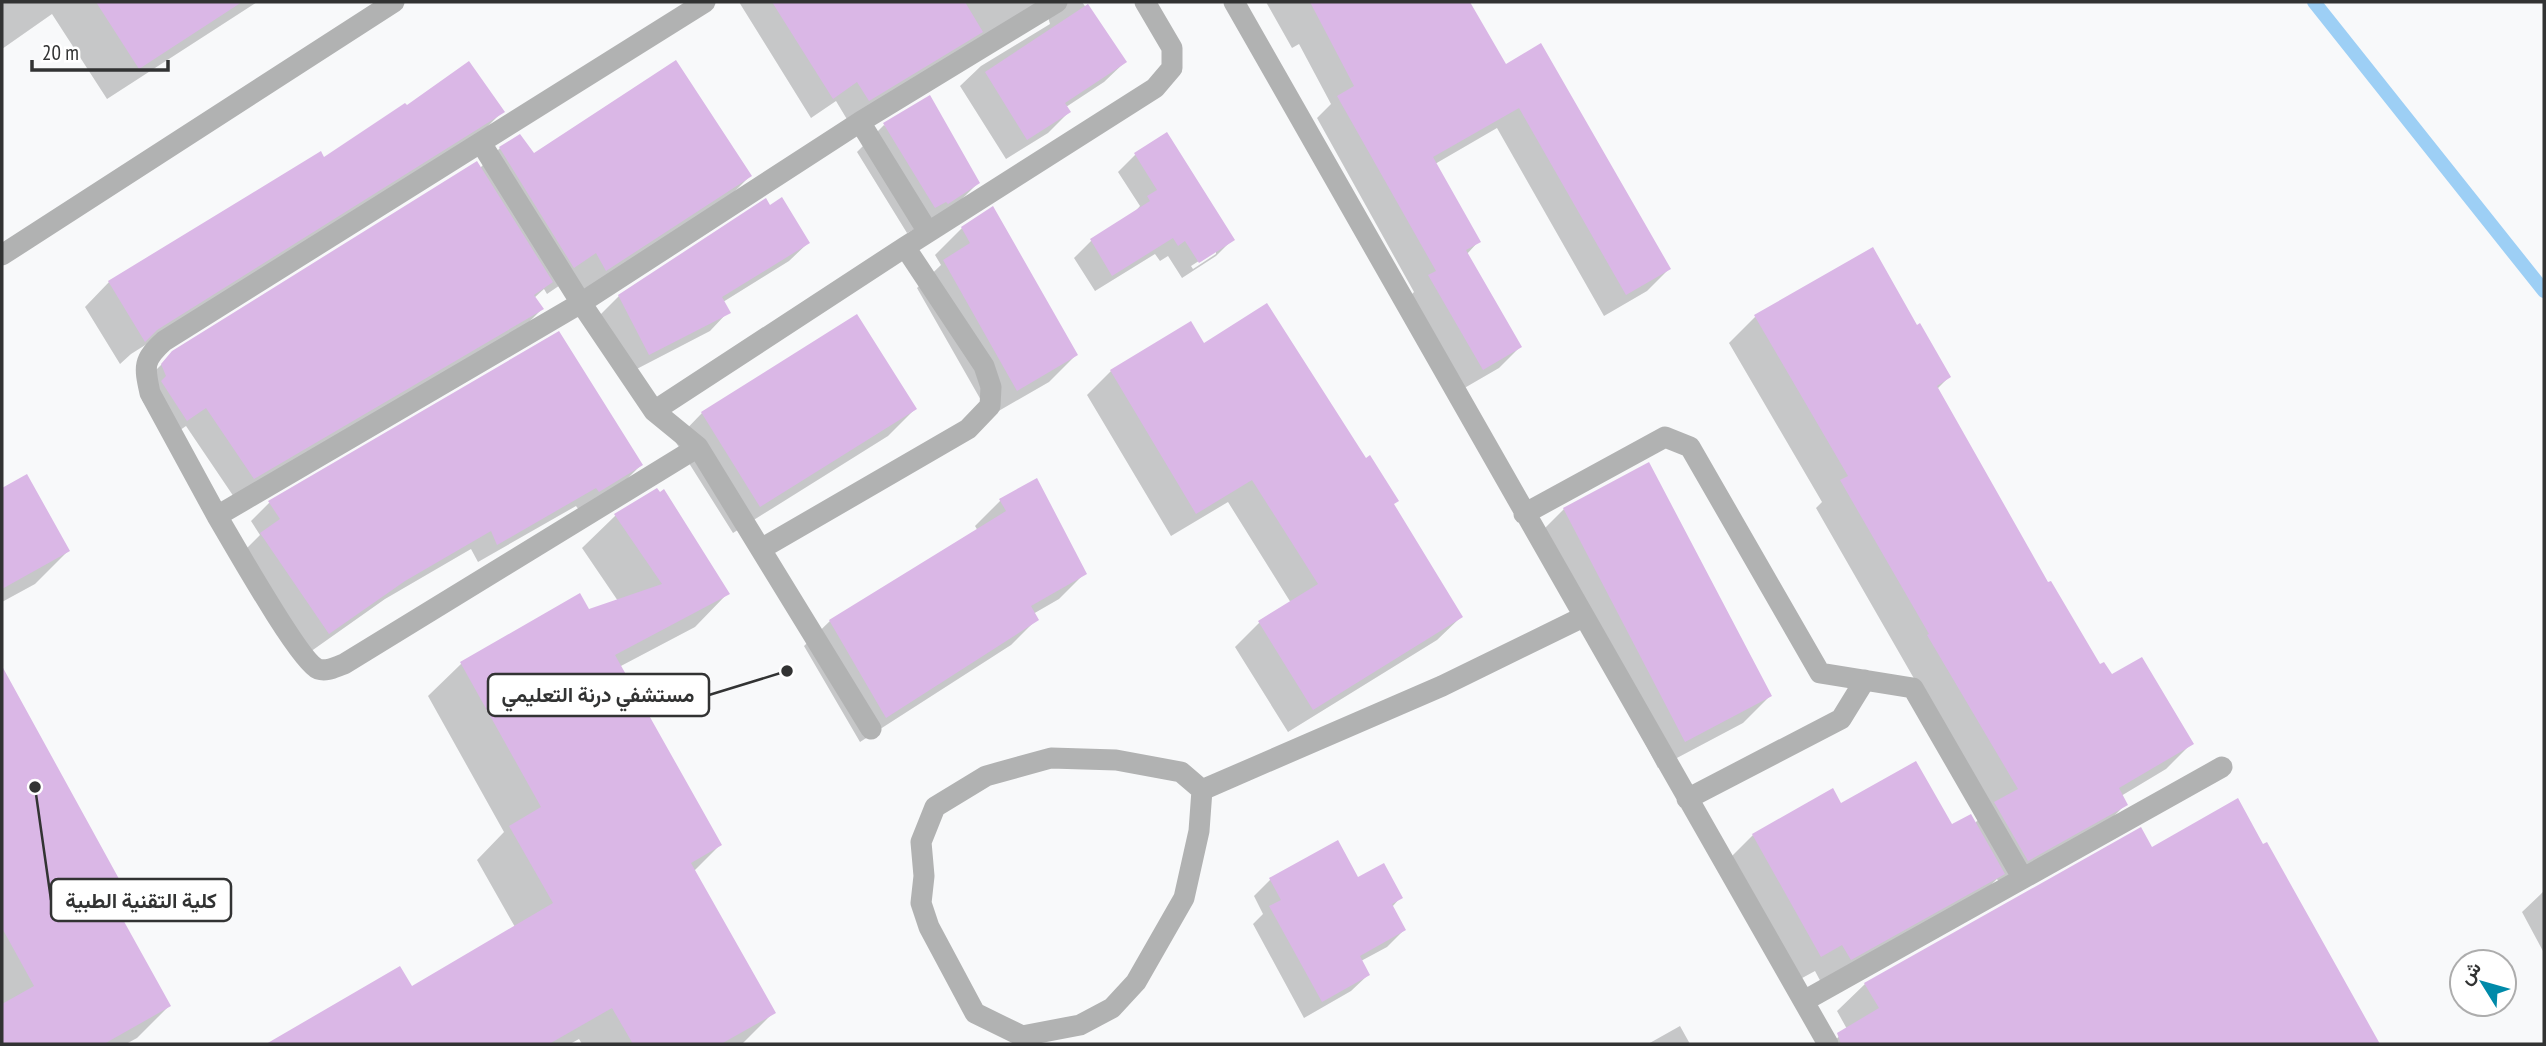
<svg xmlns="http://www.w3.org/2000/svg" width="2546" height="1046" font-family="'PT Sans Narrow',Vazirmatn,sans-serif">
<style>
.shadow{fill:#0003;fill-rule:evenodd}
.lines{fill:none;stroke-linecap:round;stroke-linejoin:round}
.stream{stroke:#9dcff5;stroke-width:14}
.building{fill:#dab7e6}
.minor{stroke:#b1b2b2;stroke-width:21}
.leader{fill:none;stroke:#323333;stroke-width:2.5}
.callout-dot{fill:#323333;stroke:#fff;stroke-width:2.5}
.callout{fill:#fff;stroke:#323333;stroke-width:2.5}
.callout-label{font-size:21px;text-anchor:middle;font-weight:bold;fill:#323333}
</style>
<rect width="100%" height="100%" fill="#f8f9fa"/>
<!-- shadow -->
<path class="shadow" d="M2,2H257L107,99L52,14L2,49Z
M739,2H1082L1125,62L1104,82L1066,107L1069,112L1048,133L1006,159L960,86L981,66L1050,24L1048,17L848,121L836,101L811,118Z
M1266,2H1469L1505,66L1669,269L1647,291L1604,316L1497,128L1435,164L1478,242L1467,254L1520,347L1499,368L1461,390L1408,298L1414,292L1317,118L1331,104L1299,44L1292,48Z
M502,112L478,136L131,354L120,364L85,307L109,282L324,159Z
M884,125L978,183L951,210L907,233L857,152Z
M1167,135L1233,239L1216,256L1182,278L1168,256L1160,261L1155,254L1095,291L1074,258L1091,241L1132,215L1140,206L1118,172L1135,155ZM1216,250V254L1193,269L1191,266Z
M500,148L533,156L750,176L723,203L578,297L569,279L547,294L544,289L534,298L542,309L523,328L234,497L186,426L167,439L142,400L153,373L173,353L479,169Z
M770,207L808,243L789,261L723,302L728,312L710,331L629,373L600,315L619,296Z
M962,228L1076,355L1049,382L990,416L917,288L941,265L935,255Z
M1755,317L1917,327L1949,377L1937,389L2048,584L2100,666L2192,743L2166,769L2121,796L2126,804L2100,830L2001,885L1997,879L1976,900L1823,986L1815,971L1793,983L1726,862L1753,835L1841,806L1951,826L1974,824L1989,809L1816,508L1822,502L1729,343Z
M1203,346L1366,460L1461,617L1437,640L1288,732L1235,647L1259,623L1291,603L1228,502L1171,536L1087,395L1111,371Z
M915,409L888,436L733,533L675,441L702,413Z
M1648,464L1770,696L1743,723L1658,768L1537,536L1564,509Z
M641,465L622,484L579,510L576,506L478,562L471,549L385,599L310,652L242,553L260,535L251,521L269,503Z
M26,476L68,551L35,584L2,602V490Z
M656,490L727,594L695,627L619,667L720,845L693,872L773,1013L742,1044H582L579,1039L570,1044H272L276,1040L411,988L515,927L477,860L504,832L428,696L461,664L579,596L588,611L618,601L582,548L615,516Z
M1001,500L1084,574L1059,599L1033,614L1037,619L1011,645L860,742L804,646L830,621L978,531L975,526Z
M2,670L133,908L121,920L169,1006L137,1038L126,1044H2Z
M2152,850L2377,1041L2373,1044H1831L1847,1029L1837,1011L1865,984Z
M1271,879L1357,880L1400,898L1392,907L1404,930L1387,947L1361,961L1368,975L1351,991L1304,1018L1253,924L1263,914L1254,896Z
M2544,891V953L2522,912Z
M1680,1026L1690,1044H1648Z"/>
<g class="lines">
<!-- stream -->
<path class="stream" d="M2314,2L2544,291"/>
</g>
<!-- building -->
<path class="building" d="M96,2H242L139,69Z
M772,2H965L983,32L869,101L857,82L833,99Z
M1310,2H1470L1506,64L1541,43L1671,269L1626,295L1519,108L1433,157L1481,242L1466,250L1522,347L1483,370L1428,275L1436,271L1337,96L1354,86Z
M1088,4L1127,62L1065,103L1071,112L1027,140L985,72Z
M676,60L752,176L606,271L596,253L574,268L499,147L520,134L534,153Z
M469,61L505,112L157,330L145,342L108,281L321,151L324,157L405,103L407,105Z
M930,95L980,183L948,204L946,202L935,208L883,123Z
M1167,132L1235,240L1199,263L1185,241L1178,246L1173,238L1112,276L1090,239L1150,201L1147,196L1157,190L1134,153Z
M477,161L553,282L534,295L544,309L254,479L206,408L187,421L161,381L166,376L161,364L172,351Z
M782,197L810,243L722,297L731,313L649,355L618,295L766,198L770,205Z
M993,206L1078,355L1017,391L943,260L970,243L961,227Z
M1873,247L1917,325L1920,323L1951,377L1937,386L2048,582L2051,581L2100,664L2104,662L2112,674L2142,657L2194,744L2119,788L2128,805L2028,861L1994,802L2018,789L1927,635L1929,634L1840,480L1848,476L1754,315Z
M1267,303L1366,458L1370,455L1399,501L1394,504L1463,617L1313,710L1258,621L1318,584L1252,480L1196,514L1110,370L1191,321L1204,343Z
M857,314L917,409L760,507L701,412Z
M559,331L643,465L599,492L596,488L497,545L491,531L405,581L329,634L260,533L280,519L268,501Z
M1649,462L1772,696L1685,742L1563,508Z
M27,474L70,551L2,589V488Z
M1037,478L1087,574L1031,606L1039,620L886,718L829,620L1006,511L999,499Z
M657,488L660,492L664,489L730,594L615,655L722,845L691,863L776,1013L721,1044H633L612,1008L549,1044H266L400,966L412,986L553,903L509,826L541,807L460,662L580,593L589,609L662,584L614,514Z
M2,666L135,908L121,916L171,1006L104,1044H2V1004L34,986L2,928Z
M1916,761L1952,824L1971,814L2005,874L1851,960L1842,945L1821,957L1752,834L1833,788L1841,803Z
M2238,798L2263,844L2267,842L2380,1044H1841L1837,1033L1879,1008L1864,983L2141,827L2152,847Z
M1338,840L1358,877L1384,863L1403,898L1392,904L1406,930L1360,956L1370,975L1322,1002L1269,906L1281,900L1269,878Z"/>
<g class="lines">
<!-- minor -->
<path class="minor" d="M705,2L164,341C143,360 144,366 150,393L217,516L581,303L860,122L1057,2
M1234,2L1828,1044
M860,122L928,232
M481,143L581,303L654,411L698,447L871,729
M2,255L394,2
M654,411L905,247L1155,88L1172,68V48L1145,2
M1524,514L1665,437L1690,447L1820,673L1913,688L2022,877
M217,516C232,541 300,662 318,669C327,672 335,667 344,664L698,447
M761,549L968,429L990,406L991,387L984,366L905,247
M1051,758L1116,760L1181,772L1202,790L1199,831L1184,898L1136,982L1112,1008L1080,1025L1022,1036L975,1013L929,927L921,903L924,876L921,842L935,807L986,776Z
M1202,790L1442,686L1583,617
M1687,799L1841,719L1865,680
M1804,1001L2222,767"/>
</g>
<!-- callouts -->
<path class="leader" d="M787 671L709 695M35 787L51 900"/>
<g class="callout-dot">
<circle cx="787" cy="671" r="7"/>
<circle cx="35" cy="787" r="7"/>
</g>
<g class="callout">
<rect x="488" y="674" width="221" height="42" rx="7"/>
<rect x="51" y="879" width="180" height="42" rx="7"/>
</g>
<g class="callout-label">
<text x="598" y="702">مستشفي درنة التعليمي</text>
<text x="141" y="908">كلية التقنية الطبية</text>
</g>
<!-- border -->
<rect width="2546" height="1046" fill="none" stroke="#323333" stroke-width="7"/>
<!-- north arrow -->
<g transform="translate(2483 983) rotate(307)"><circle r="33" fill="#ffffff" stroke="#adadad" stroke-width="2"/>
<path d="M0-5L12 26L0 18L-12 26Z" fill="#008aa9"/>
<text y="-10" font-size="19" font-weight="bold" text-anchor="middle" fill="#323333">ش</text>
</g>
<!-- scale -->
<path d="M32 60v10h136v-10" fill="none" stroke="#323333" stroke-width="3.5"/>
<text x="42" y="60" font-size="21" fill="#323333" stroke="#ffffff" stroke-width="5" paint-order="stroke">20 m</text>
</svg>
